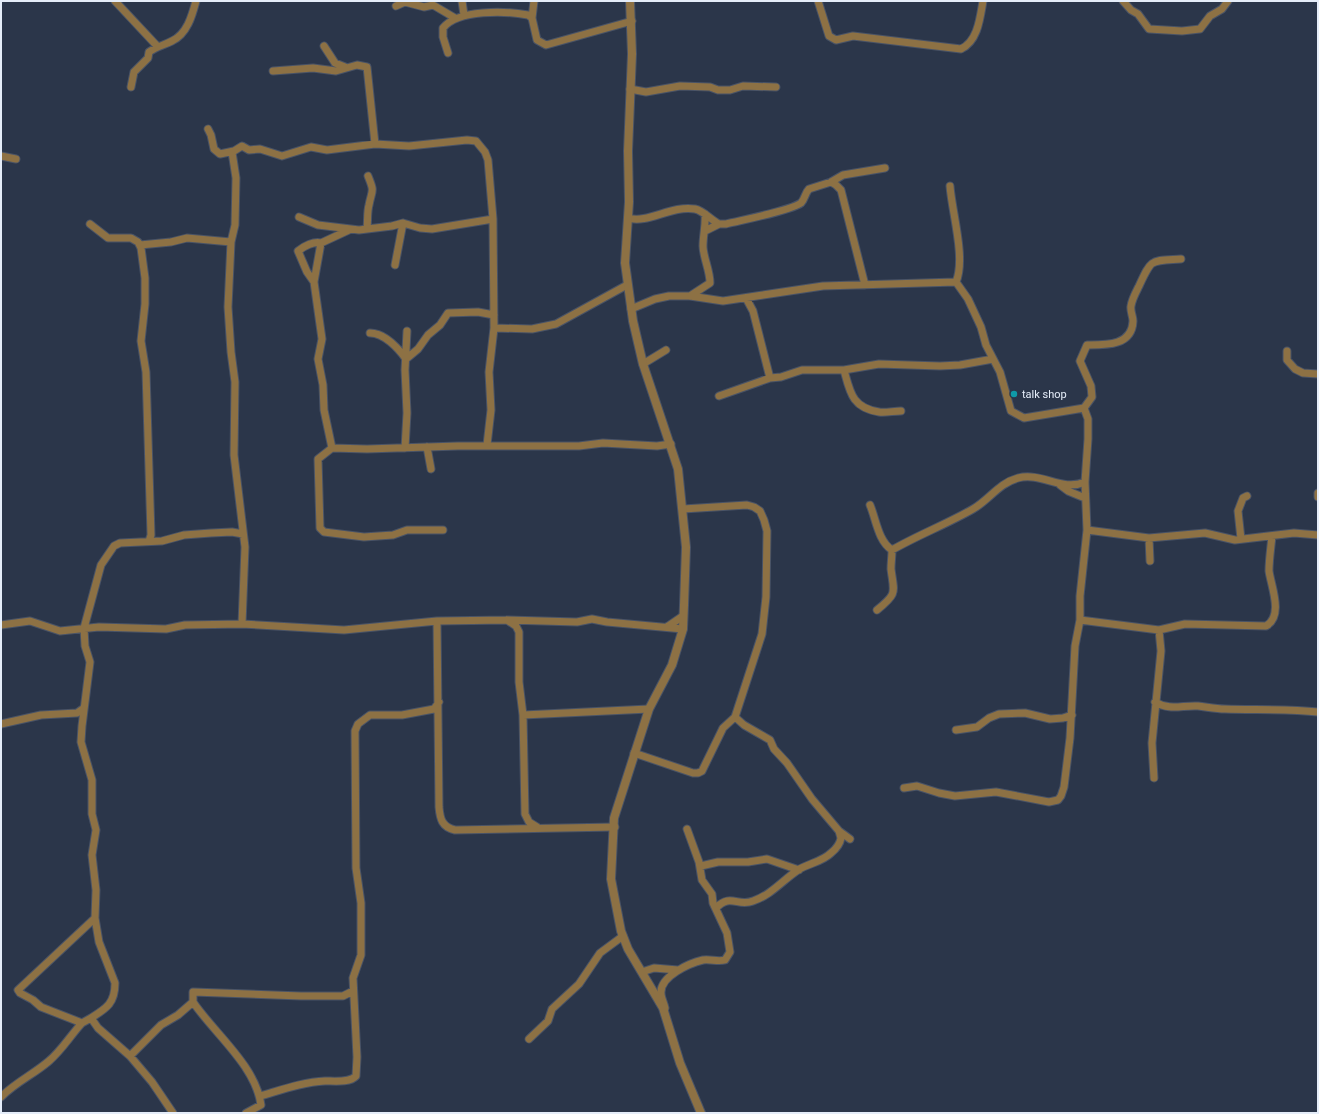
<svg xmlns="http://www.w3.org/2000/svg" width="1319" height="1114" font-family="Roboto,sans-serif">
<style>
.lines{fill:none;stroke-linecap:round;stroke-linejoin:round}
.minor-casing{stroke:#495366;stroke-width:9}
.tertiary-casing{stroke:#495366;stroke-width:10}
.minor{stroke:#8d7144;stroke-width:7}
.tertiary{stroke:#8d7144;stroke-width:8}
.culture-dot{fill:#0f9aa8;stroke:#2b364a;stroke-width:1.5}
.labels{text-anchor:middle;stroke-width:3;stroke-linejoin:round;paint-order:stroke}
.poi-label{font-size:11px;fill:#e5edf9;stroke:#2b364a;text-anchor:start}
</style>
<rect width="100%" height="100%" fill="#2b364a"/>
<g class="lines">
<!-- minor casing -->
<g class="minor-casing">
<path id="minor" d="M115,1L158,47
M462,1L464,15
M818,1L829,36L836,40L853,36L961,49C978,41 980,18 983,1
M1123,1L1131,10L1138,14L1149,29L1182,31L1200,29L1210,16L1222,9L1228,1
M396,6L405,2L424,7L433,5L455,18
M532,18L534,1
M324,46L335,63L345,67
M448,53L443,37V28C458,9 506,11 528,15L532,18L537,40L546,45L632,21
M273,71L313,68L336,71L357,65L367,67L375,144
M131,87L134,72L148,58L149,52C156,47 164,45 172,41C187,34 192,16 196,1
M630,89L646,92L680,86L710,87L718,90H730L743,86L776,87
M208,129L211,135L214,149L220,154L234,151L242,146L249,150L260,149L282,156L311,147L327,150L375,144L409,146L467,140L476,141L485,152L488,160L493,219L494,328L489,372L491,410L487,445
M232,152L236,178L235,225L231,242L228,307L231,352L235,382L234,455L245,547L242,624
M1,156L16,159
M831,182L836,185L841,190L865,285
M950,186C952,213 966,258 956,282
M299,217L318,225L359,230L392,226L403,223L420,228L432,229L493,219
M628,218C648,224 671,205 695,209C704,211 711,220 719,224
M90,224L108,238H131L138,242L141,248L145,278V304L141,341L146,372L151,535L149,541
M367,228C368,220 367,212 369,205C372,189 375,193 368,176
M705,231L719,224H726C742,220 790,211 801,203C805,199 805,193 809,189L831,182L843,175L885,168
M140,245L171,242L187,238L231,242
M395,265L403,223
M314,282L307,272L298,251C304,246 314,241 321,243
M956,282L968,299L981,327L986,345L1000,372L1011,411L1024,418L1084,408L1092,397L1091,386L1080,361L1087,345C1106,345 1132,346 1133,321C1133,316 1130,311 1131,306C1132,299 1136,292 1139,286C1152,258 1150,261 1181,259
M690,296L710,283C710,270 703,257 703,246C703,235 706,225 705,214
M746,298L753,311L770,378
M631,309L655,299L669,296H690L723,301L823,286L956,282
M494,328L532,329L556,324L627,285
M370,333C384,333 398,348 406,359L418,349L428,335L440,325L448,313L478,312L494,315
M1287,351V360L1295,369L1303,373L1318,374
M643,364L666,350
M844,370C850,392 852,408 879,412C885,413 894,411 901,411
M719,396L770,378L781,377L802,370H844L879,364L940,366L960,365L993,359
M427,447L431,469
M332,448L324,410L323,385L318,359L322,339L314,282L321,243L349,230
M405,448L407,413L405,370L407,331
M1060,485L1068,491L1085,498
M1318,493V497
M870,505C876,519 878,541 892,550
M443,530H407L393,535L364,537L324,532L320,528L318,459L332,448L367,449L458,446H579L603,443L657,446L671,444
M1087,530L1149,538L1205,533L1235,540L1294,533L1318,535
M1149,538L1150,561
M1241,539L1238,511L1243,498L1247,496
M892,550C918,535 947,524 973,509C989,500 999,483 1018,478C1042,472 1062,492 1085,482
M877,610C898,593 894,593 891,569C891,563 892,556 892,550
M507,620L516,626L519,632V682L523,715L525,814L529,822L537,827
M1080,620L1159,630L1185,624L1266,626C1284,616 1271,586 1269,571C1269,560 1271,547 1272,536
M437,621L439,807C440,819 442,827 455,830L615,827
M1,625L30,621L60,631L99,627L166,629L185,625L242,624L344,630L437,621L507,620L577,622L592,619L607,622L683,629
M667,627L683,616
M1155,702C1170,711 1182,705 1198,706C1207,707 1216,709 1225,709C1256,710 1287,709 1318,712
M523,715L649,709
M1,724L41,715L77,713L84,708
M956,730L977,727L989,718L999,714L1025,713L1050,719L1063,718L1072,715
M634,753L693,773H698L702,771L723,728L735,717L762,634L766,597L767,531L764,520L760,511L754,507L747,505L683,509
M1154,778L1152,743L1161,651L1159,630
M904,788L917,786L939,793L955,796L996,792L1049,802L1058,800L1061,796L1064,787L1070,738L1075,646L1080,620V596L1087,530L1085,482L1088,439V419L1084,408
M839,831L850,839
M701,866L718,862H748L767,859L799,870
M716,908C730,893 738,907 753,901C771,895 783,880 798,870C809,863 822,862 831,853C836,849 840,844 841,838L839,831L812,799L787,763L774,749L770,740L744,725L735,717
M642,972L654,968L678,970
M193,1002C214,1033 256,1066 261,1105L246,1113
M665,1008C664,1003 661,998 661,993C660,976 690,963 703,960C711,959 718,962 725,960L730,952L727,933L713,903L712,894L702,880L699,862L687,829
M91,1018C107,1008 115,1003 115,983L99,942L95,918
M529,1039L548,1021L552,1009L579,984L600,953L623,936
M130,1056L161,1025L178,1015L193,1002V992L301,996H343L353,991
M260,1096C281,1090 303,1082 325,1081C334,1081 350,1083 356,1076L357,1057L353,978L361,955V903L356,868L355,731L358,724L370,715H402L434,709L439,702
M1,1097C16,1082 34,1074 49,1061C62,1050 70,1036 82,1023
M173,1113L152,1082L130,1056L98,1028L91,1018L82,1023L41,1007L33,1000L20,993L18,990L95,918L96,890L92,855L96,830L92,814V780L81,742L82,726L90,662L85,646L84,628L101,565L114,546L120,543L162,541L184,535L211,533L232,532L243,534"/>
</g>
<!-- tertiary casing -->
<g class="tertiary-casing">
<path id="tertiary" d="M630,1L632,54L628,151L629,202L625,263L633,321L643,364L678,469L686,547L684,605L683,629L672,665L649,709L614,818L611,879L621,931L628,949L663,1008L680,1063L701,1113"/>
</g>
<!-- minor -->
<use href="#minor" class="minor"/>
<!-- tertiary -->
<use href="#tertiary" class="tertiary"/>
</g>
<!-- markers -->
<circle class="culture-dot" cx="1014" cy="394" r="4"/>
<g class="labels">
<!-- poi labels -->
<g class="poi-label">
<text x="1022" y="398">talk shop</text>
</g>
</g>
<!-- border -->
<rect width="1319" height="1114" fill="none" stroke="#e5edf9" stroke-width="4"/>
</svg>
